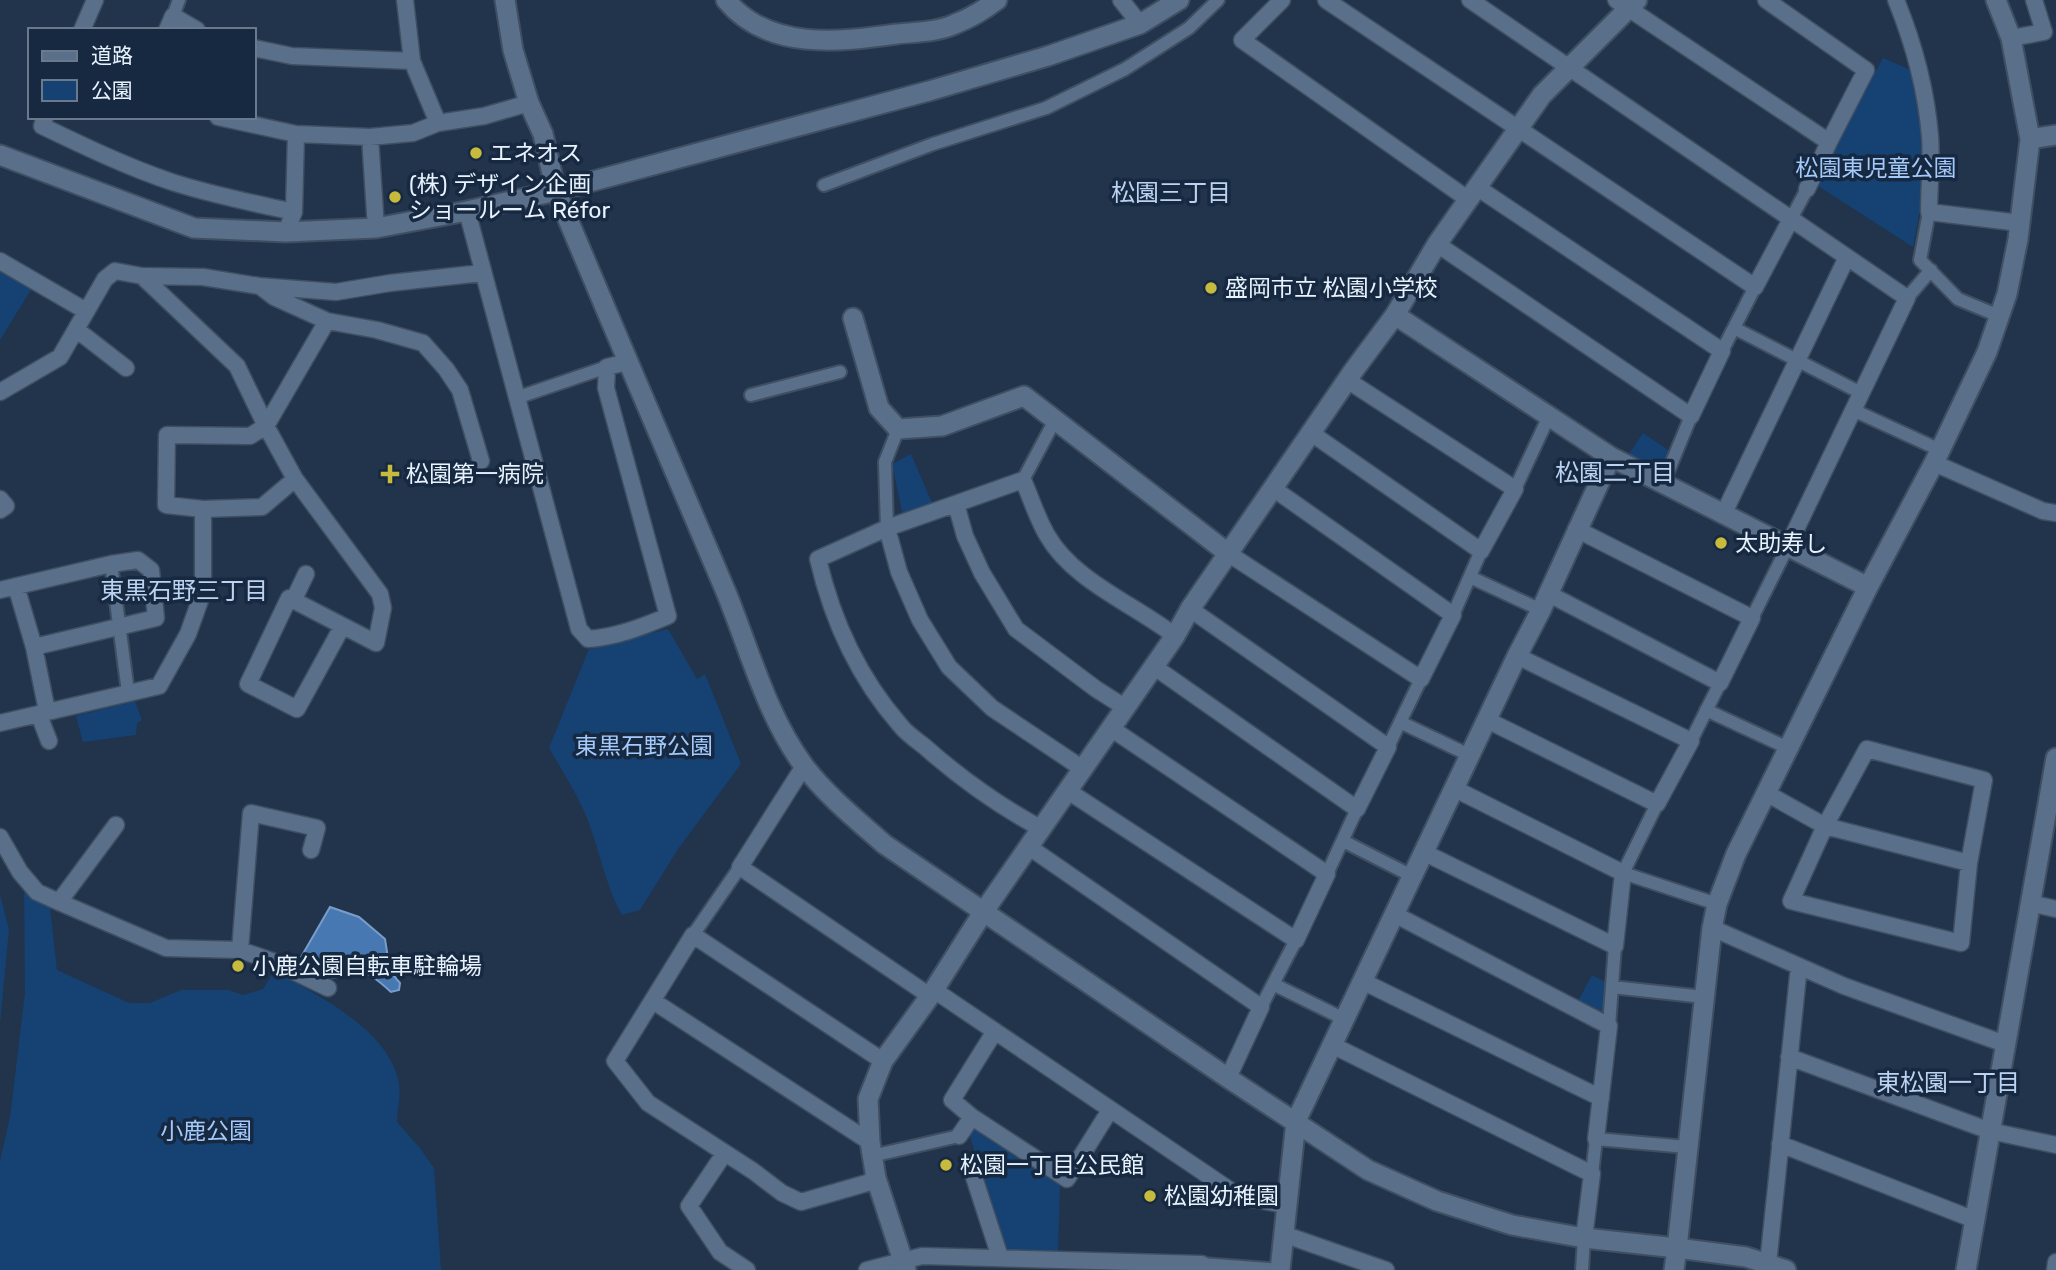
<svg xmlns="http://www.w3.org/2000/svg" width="2056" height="1270" font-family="Rubik,'Noto Sans JP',sans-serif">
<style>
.green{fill:#154173}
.water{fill:#4878b2;stroke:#789dc9;stroke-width:2}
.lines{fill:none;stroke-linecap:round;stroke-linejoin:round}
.pedestrian-casing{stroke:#3f4f61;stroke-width:16}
.minor-casing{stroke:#3f4f61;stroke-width:19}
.tertiary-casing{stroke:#3f4f61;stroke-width:23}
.pedestrian{stroke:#5a6f8a;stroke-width:12}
.minor{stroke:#5a6f8a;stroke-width:16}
.tertiary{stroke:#5a6f8a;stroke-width:19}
.poi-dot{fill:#c6bb3c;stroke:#172940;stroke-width:2.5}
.labels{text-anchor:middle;stroke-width:7;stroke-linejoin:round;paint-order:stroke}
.poi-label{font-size:23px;fill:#e8f2fe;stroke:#172940;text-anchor:start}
.park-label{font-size:23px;fill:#a4cafb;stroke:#172940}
.neighbourhood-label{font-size:24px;fill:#bbd3f1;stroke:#172940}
</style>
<rect width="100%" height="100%" fill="#21344b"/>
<!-- green -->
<path class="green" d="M1883,58L1913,71C1916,89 1922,107 1924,126C1928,166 1921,208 1913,247L1815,184Z
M0,268L32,288L0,340Z
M1643,433L1671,452L1661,471L1629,454Z
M911,454L933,505L903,516L892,464Z
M668,629L697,679L705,674L741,764L678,849L640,910L622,915C604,883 599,845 584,811C574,789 561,769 549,748L589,649Z
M135,701L142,720L137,723L136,735L83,742L76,716Z
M24,886L50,908L57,970L129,1003H150L181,990H228L243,995L263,989L274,971C316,994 391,1031 399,1084C401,1096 397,1110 397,1122L420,1148L434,1168L441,1270H0V1161L10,1117L25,993Z
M0,895L9,929L0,1024Z
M1592,975L1607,983L1605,1013L1578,1001Z
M974,1129L1060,1186L1058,1253L1010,1252L1003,1247L970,1136Z"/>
<!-- water -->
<path class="water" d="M330,907L359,917L385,939L390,971L400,983L399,990L391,992C380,982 369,972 354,970C330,987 321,972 300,959Z"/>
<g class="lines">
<!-- pedestrian casing -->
<g class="pedestrian-casing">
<path id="pedestrian" d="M173,16L179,0
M824,185L933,144L1046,108L1125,69L1189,28L1218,0
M1929,212L1920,260L1958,299L1999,316
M1791,219L1807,189
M1907,298L1931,270
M1734,328L1861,393
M1722,351L1755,287
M751,395L840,372
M516,398L607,367
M1853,410L1940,450
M1023,480L1055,420
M1663,484L1691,416
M1515,489L1549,416
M887,528L885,462L898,429
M111,564L128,692
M1470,577L1541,610
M1453,615L1481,551
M1752,618L1787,548
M1706,710L1788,748
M1400,722L1469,755
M1691,741L1720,683
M1388,747L1421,679
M1657,804L1623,873L1717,904
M1343,841L1412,876
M1327,874L1357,809
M693,935L740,867
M1273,984L1344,1019
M1612,987L1704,997
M1261,1007L1296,940
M1609,1026L1615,946
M872,1156L959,1136
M1592,1174L1596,1139L1687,1147
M1202,1264L1280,1270
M1582,1270L1584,1238"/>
</g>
<!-- minor casing -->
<g class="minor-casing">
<path id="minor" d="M405,0L412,61L438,123
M1121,0L1140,24
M1282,0L1242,40L1469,200
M1326,0L1755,287L1791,219
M1470,0L1907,298L1787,548
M1616,0L1829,142L1866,70L1766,0
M1896,0C1914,44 1926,89 1930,136C1932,161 1929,187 1929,212L2020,223
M82,30L95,0
M167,30L173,16L197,30
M2011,38L2044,32L2034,0
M254,48L292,56L412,61
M45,117L42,126C84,146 127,167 172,182C212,195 253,203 294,212L286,232
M218,117L296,134L370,137L413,133L438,123L484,116L529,103
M370,137L376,228
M1807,189L1829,142
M467,211L579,629L588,639C616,637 642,627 668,616L606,388L607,367L627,362
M294,212L296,134
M1437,244L1691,416L1722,351L1478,188
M0,261L86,311
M142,276L237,366L266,426L295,479L380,594L383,608L376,643L289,598L248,684L297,709L342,627
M261,287L274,297L327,321L377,330L423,343L446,369L460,390L481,461
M77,330L126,368
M0,392L60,357L105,279L115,271L142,276L203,277L259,286L336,292L390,283L482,273
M1311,433L1481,551L1515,489L1347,380
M1934,463L2043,511L2056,513
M295,479L262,507L203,509L166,505L167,435L250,436L266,426L327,321
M0,499L6,506L0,510
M956,504L965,536L982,573L1016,629L1096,689L1126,708
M1723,515L1847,257
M887,528L899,572L920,620L949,667L992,708L1083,769
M1229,554L1421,679L1453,615L1274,489
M16,586L34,647L47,711
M0,590L111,564L138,560L151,570L156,618L34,647
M1547,593L1720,683L1752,618L1576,529
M294,599L306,574
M1153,666L1357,809L1388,747L1190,609
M39,715L49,741
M1487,720L1657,804L1691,741L1517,656
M0,723L159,686L188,634L203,592V509
M1867,749L1984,780L1969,863L1961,943L1791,901L1825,826Z
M804,766L740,867L930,996
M1068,791L1296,940L1327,874L1112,729
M1766,793L1825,826L1969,863
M1042,829C999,806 960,778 924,746C916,740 906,733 900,725C859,678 832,619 818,559L887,528L1023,480C1031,498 1037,518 1047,535C1073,581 1134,604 1175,636
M0,837L20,872L37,892L59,902L166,948L240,950L272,961L328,988
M1029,847L1261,1007L1228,1078
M1423,852L1615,946L1623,873L1453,788
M59,902L116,825
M2030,903L2056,909
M1394,914L1609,1026L1596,1139
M1712,928L1844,986L2005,1044
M240,950L251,813L317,828L311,850
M1362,981L1601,1098
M934,990L1240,1197L1287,1205
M653,1001L870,1142
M995,1031L952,1100L972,1117L1067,1179L1110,1110
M1332,1045L1592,1174L1584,1238
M1789,1057L1990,1131L2056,1145
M959,1136L972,1117
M1780,1144L1975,1220
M724,1154L689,1206L720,1252L747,1270
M971,1168L1000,1257
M876,1178L867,1183L801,1202L782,1193L753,1171L648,1103L615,1061L693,935L883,1061
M1283,1234L1386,1270
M1768,1264L1799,966
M867,1270L922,1256L1202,1264L1201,1270
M2055,1270L2056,1262"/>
</g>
<!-- tertiary casing -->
<g class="tertiary-casing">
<path id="tertiary" d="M505,0L513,50L529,103L543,134L556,191C612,325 670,459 726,592C750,651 766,714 804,766C827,796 857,820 884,844L1228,1078L1368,1170L1437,1201L1512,1225L1584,1238L1677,1248L1674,1270
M726,0C768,51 839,42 897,34C916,32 938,32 955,24C971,18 984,10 997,0
M2030,139L2056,135
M0,155L194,228L286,232L376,228L467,211L556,191L929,91L1048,56L1140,24L1179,0
M1395,315L1611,457L1868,587
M853,318L879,408L898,429L942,426L1024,396L1229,554
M906,1270L876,1178L870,1142L868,1099L883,1061L930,996L984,911L1175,636L1190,609L1354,370L1395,315L1437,244L1542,95L1637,0
M1280,1270L1296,1121L1517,656L1541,610L1611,457
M1786,1270L1746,1257L1677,1248L1712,928L1717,904L1736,854L1868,587L1934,463L1987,352L2007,294L2018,239L2030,139L2011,38L1996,0
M1966,1270L2056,758"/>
</g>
<!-- pedestrian -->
<use href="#pedestrian" class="pedestrian"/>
<!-- minor -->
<use href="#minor" class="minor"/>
<!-- tertiary -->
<use href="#tertiary" class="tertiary"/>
</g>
<!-- markers -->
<g class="poi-dot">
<circle cx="476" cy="153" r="7"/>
<circle cx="395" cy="197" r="7"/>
<circle cx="1211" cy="288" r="7"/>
<path d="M386.5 463.5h7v7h7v7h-7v7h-7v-7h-7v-7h7z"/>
<circle cx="1721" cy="543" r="7"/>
<circle cx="238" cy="966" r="7"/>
<circle cx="946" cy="1165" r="7"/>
<circle cx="1150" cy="1196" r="7"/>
</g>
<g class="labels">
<!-- poi labels -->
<g class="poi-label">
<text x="490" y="161">エネオス</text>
<text x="409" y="192">(株) デザイン企画<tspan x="409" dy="26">ショールーム Réfor</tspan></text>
<text x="1225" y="296">盛岡市立 松園小学校</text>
<text x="406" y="482">松園第一病院</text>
<text x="1735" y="551">太助寿し</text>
<text x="252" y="974">小鹿公園自転車駐輪場</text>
<text x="960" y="1173">松園一丁目公民館</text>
<text x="1164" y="1204">松園幼稚園</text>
</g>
<!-- park labels -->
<g class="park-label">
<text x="1876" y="176">松園東児童公園</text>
<text x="644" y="754">東黒石野公園</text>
<text x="206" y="1139">小鹿公園</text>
</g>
<!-- neighbourhood labels -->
<g class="neighbourhood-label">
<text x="1171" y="201">松園三丁目</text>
<text x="1615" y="481">松園二丁目</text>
<text x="184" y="599">東黒石野三丁目</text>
<text x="1948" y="1091">東松園一丁目</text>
</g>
</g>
<!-- legend -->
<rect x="28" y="28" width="228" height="91" fill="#172940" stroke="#6b798c" stroke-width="2"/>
<rect x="42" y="51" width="35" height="10" fill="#5a6f8a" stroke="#6b798c" stroke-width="2"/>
<text x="91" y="63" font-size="21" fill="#e8f2fe">道路</text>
<rect x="42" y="80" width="35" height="21" fill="#154173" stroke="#6b798c" stroke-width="2"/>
<text x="91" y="98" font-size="21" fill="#e8f2fe">公園</text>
</svg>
